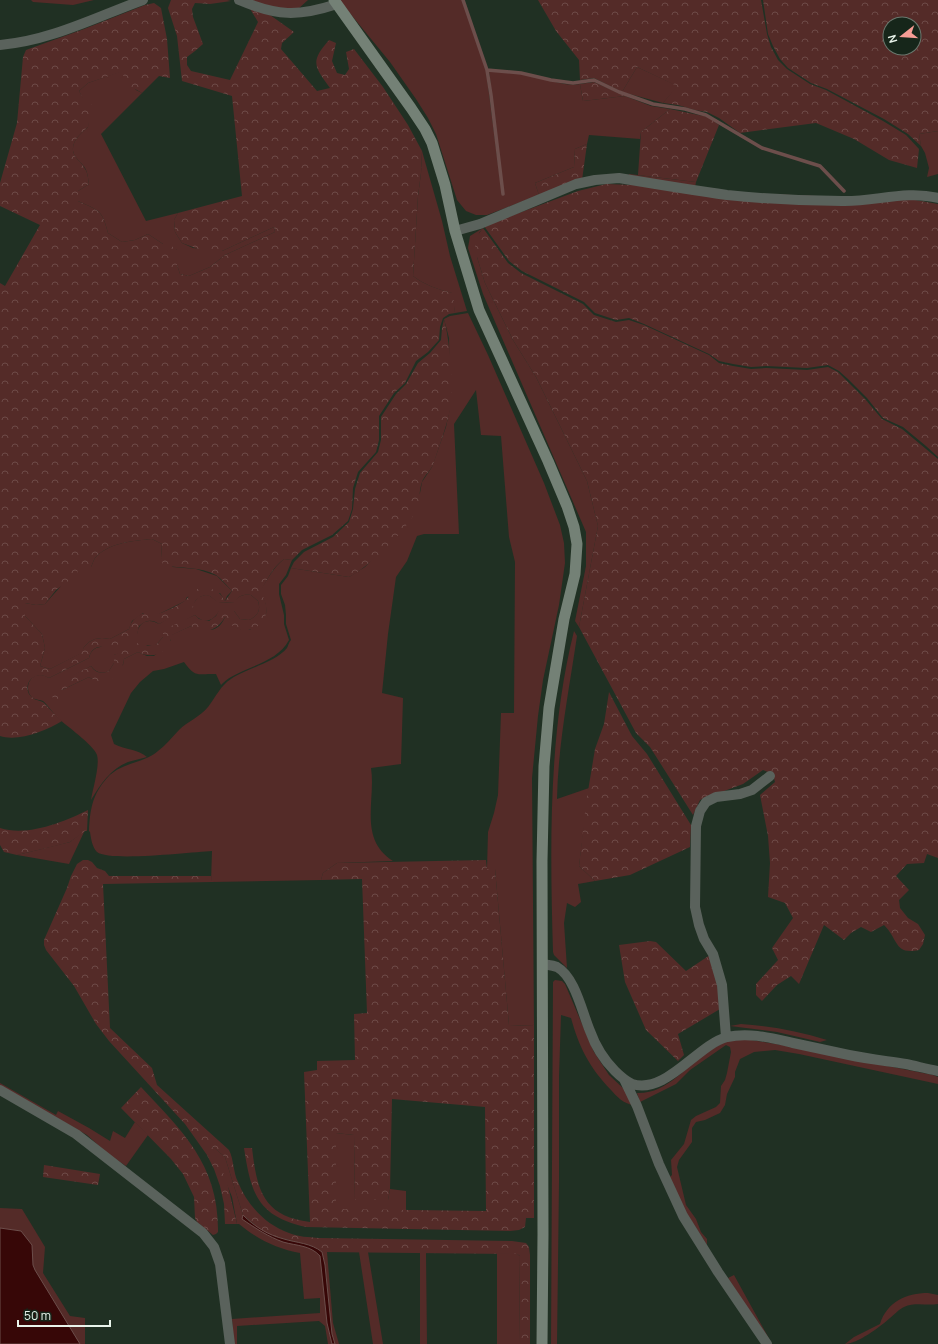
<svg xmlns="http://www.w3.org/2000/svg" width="938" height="1344" font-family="Manrope,sans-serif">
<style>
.grass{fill:#542b28}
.forest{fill:url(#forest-crowns);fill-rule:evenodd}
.water{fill:#370707;stroke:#6c4e4b}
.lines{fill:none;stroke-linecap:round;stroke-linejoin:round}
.stream{stroke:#6c4e4b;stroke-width:3.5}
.minor{stroke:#5a625c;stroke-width:10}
.secondary{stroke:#748176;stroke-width:11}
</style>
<defs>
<pattern id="forest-crowns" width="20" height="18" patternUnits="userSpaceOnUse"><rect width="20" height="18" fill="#542b28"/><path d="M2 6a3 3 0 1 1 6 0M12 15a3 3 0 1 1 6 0" fill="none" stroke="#6d4a47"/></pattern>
</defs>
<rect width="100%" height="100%" fill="#203023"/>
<!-- grass -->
<path class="grass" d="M31,0H94L73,5L33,2Z
M244,0H308L298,9L291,11Z
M339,0H463L486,70L502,195H504L489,71C499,72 510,72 521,73C540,76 560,87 580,84L583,101L625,96L651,106L670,109L641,132L640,139L589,135L587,144L575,149L574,167L535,183L539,195L487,215H476L466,211L457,200L436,134L428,118L416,99L390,62Z
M637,67L678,86L663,103L622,92Z
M122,71L136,90L142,93L101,134L146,221L178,213L174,220L175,232L182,243L193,248L222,251L274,227L275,232L225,255L210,267L189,276L180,274L177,265V250L163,244L148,234L135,240L122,242L108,233C102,209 99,211 78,201V191L89,184C88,179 88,173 85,168C83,164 78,161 75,156C68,144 80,134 88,127C89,115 85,102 79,91L88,83Z
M938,131V174L927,177L929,168L925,153L921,146L919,134Z
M422,151L442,221L450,256L467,311L455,313L452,293C437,289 425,285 413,276L418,196L421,173Z
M629,174L696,182L695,187L628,178Z
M483,228L479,233L477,257L485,283L513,340L536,377L587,481L598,526L579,627L575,621L586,566V532L483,294L468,248L470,236Z
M468,313L488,355L544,483L560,525L564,543L565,563L559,605L543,680L538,716L532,778L534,1026L509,1025L495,869H487L488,832L494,813L498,795L501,713H514L515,562L509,537L501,436L481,435L476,390L454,424L459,534H424L417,536L407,561L396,577L388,634L382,693L403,698L401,764L371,768C376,800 358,839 393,861L337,863L323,873L321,880L211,882L212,851C191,852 110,862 97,852C92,847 91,838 90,832L89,831C90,810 92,795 107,778C121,762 143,764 158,751C166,745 172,737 179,730C188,721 200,717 208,707C215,698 221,685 231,679C245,669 276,662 287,648C288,646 289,642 291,640L286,624V615L285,605L281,594V585L288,576L291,568L349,577L365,567L378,554L420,493L422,482L432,467L446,427L450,408L449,338L444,319L450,316Z
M152,539L162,544L161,558L173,567L196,569L217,576L232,591L227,596L225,601L220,593L187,597L185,601L159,614L143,613L132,621L129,629L110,639L102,638L95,639L89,642L84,647L82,653L50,669L40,666L45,648L42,634L25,616V603L36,605L45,604L78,567H91C93,563 94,558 97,556C111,542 134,541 152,539Z
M284,559L292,560L286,575L279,584V594L284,615V624L289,640C278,661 250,666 231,677C227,679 224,682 221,685L216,674C198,673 196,679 184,662L164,669L153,671L140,682L131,693L111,735L114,744C126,750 138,749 147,757C141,759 134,760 128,762C110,769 101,784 91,800C93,788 100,765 97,755C93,744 66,726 57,717C54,714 46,703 43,701C37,699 33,700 30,695C26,688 28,680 35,676C40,674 44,675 49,678L89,658C91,649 97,646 106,647L137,634C139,621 149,618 159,624L193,604L198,597L206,595L210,596L218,602L234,603C238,595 244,594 251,595L258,601C261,610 258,616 249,620L240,619L234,611H219C213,622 203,624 195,615L163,632V637L157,644L153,646L144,645L114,655V663L109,671C102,674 96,673 91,666L54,686L53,691L62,690L89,677L92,679L123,665L124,659L138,652L147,656H154L171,640V635L191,626C207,630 217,635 225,617C234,627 236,630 250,630L266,614C267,605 265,600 259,592C268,579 272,569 284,559Z
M574,631L577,636C569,690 558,745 557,799L589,788L579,866L595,881L578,884L581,902L575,907L567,903L564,923L567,968L554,955L553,952C550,846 548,735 574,631Z
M85,830L69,864L17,855L70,842Z
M555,980L562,981L565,984L594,1052L609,1075L624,1089L633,1105C624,1104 616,1096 611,1090C589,1067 579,1047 571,1018L561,1015L559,1077V1183L557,1344H551L553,982Z
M741,1024C770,1026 798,1031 827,1040L820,1042L777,1032L730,1026Z
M728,1040H751L782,1045L933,1075L938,1077V1084L799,1054L775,1050L754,1052L740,1059L735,1072V1077L727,1094L725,1105L720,1113L705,1120L696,1122L692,1128V1142L679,1160L677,1167L686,1205L696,1219L701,1232L707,1239V1245L684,1209L670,1177L672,1175L671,1160L684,1144L691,1120L696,1116L716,1107L720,1103L721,1086L725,1080L727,1073L731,1052L730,1047L726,1045L690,1070L676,1084L640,1102L637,1093C668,1094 685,1066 709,1051C715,1047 722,1044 728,1040Z
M0,1083L56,1115L58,1111L89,1128L110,1141L113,1131L125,1138L135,1122L148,1135L126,1166L108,1154L87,1135L0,1086Z
M336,1133L354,1135L355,1200H388L390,1189L406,1191V1210H336Z
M211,1145L225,1157L243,1215V1219C252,1225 262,1233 272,1237C288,1243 308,1243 321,1256L327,1323L332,1344H328L325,1326L319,1321L237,1326V1344H234L232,1319L320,1313V1298L304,1299L300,1253C277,1249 257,1239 239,1224H237L232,1197Z
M0,1208L22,1209L45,1247L43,1273L70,1316L85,1318V1344H0Z
M322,1252H327L333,1323L339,1344H335L332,1334L325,1265Z
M359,1252H368L383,1344H373Z
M420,1253H426L427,1344H420Z
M497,1253L517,1254L520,1256L519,1344H497Z
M734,1275L772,1344H770L728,1278Z
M928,1293L938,1295V1304C927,1306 915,1302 904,1307C899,1309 894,1315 890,1318C880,1327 857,1344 845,1344L854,1337L880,1324C887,1302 906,1293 928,1293Z"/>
<!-- forest -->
<path class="forest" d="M171,0H227L231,1L210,4L195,3L192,9L193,17L203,44L195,51L187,57V65L191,71L230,80L258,22L249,7L270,15L294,32L282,43L281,49L317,91L330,88C314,66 310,62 329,40L336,43L332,61L337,73L345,75L349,69L346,52L354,49L383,87L408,125L422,151L421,173L418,196L413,276C425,285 437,289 453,293L455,313L449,314L443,318L440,327L439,340L428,352L416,361L405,383L394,393L379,416V440L376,452L358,472L353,488L352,509L348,521L332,535L302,550L292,560L284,559C271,569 268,579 260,592C282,621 242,647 225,617C218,630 203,636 191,626L172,635C169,653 153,660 138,652L124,659C122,677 104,688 89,677L62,690L57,701L51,696L53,691V685L91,666C95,673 102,674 109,671L114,663V655L140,642L148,646L157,644L163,637V630L195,615L199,619L209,621L216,616L219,610L234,611L240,619L249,620C258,616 261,610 258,601L251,595C244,594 238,595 235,603L217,602L210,596C201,594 195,598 193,607L159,624C152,619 146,620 139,626L137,635L109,649C99,644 91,648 89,658L49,678C44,675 39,674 34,677C26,681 25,693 33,698C36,701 41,700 44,703C50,709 56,716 62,721C46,731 18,742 0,736V283L5,286L40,225L0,206V183L17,123L23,57L26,50L84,29L145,5L154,3L161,8L167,39L170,78L159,76L142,93L130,86L121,72L88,83L79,91L83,98L92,105L88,127C80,134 68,144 75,156C78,161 83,164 85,169C88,173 88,179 89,184L78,191V201C99,211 102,209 108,233L122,242L135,240L148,234L163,244L168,243L177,250V265L180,274L189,276L210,267L225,255L275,232L274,227L222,251L206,252L182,243L175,232L174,220L178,213L242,196L232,96L182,81L177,36L168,8ZM152,539L162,544L161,558L163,565C181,569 200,566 216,575C222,579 227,586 232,591L225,601C221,593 214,588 205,588C191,587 191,597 183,602C177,606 170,609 163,612C158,615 154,612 149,612C139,613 131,620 129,629L110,639L102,638L95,639L89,642L84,647L81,653L50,669L40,666L45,648L42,634L25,616V603L36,605L45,604L56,590L77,575L78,567H91C93,563 94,558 97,556C111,542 134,541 152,539Z
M538,0H761L767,34L771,47L778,60L787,69L810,84L826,90L883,121L906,135L919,149L917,168L889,160L854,139L816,123L740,133L719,118L707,112L695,110L678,105L663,103L677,86L637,67L622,92L594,78L580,80L579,60L556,31Z
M763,0H938V131L919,134L921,146L908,134L884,119L827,89L811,83L788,68L780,59L773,46L768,34ZM890,24H914V48H890Z
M594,82L625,96L583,101L580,84Z
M670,109L708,117L719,125L696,182L638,175L641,132Z
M587,144L582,180L539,195L535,183L574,167L575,149Z
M606,184L634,185L666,190L915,200L938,204V457L926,446L903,427L883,418L867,398L848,379L839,371L828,365L807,368L766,366L751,367L733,364L719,361L709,354L644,324L629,318L616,320L595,313L584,302L522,271L509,261L484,226L578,191Z
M483,228L508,263L521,273L583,304L594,315L616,322L629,320L644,325L709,355L719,363L733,366L751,369L766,368L807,370L828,367L838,372L865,399L882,419L902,429L938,459V858L927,854L924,863L907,864L896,876L909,890L899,900L900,908L908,918L918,924L925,935L923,944L919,950C894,955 899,940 884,925L871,932L861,927L851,933L844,940L824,925L799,984L791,976L777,985L762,1001L756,995V984L778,960L772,948L793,918L785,903L768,897L770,863L768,836L760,795L775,782L773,774L763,770L743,784L700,800L693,815L650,747L636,733L579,627L598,526L587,481L536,377L513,340L485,283L477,257L475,246V239Z
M444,319C450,342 454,386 450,410C446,428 439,447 433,465C430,471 424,476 422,482C419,490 420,499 418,506C411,527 368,568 349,577L291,568L294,562L304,552L333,537L349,522L353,509L355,489L360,473L378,452L381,440V417L396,394L406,384L418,363L430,353L441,340L442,328Z
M609,692L632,736L647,754L691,825L690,847L630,875L595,881L579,866L586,803L595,749L604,724Z
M88,810L87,831H85L70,842L55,846L17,855L4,852L0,845V828C27,837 64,822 88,810Z
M83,860H88L92,862L97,868L105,871L109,876H211V882L103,884L110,1028L152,1068L157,1085L229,1150C234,1160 233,1172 238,1182C247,1205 266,1225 289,1233C298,1237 309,1237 319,1238L512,1241L526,1243L529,1247L530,1255V1344H519L520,1256L517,1254L322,1252L312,1246L270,1235L261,1230L243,1215L225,1157L212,1146L227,1182L237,1224H225L224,1204L220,1186L214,1169L207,1155L185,1124L109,1041L96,1024L74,986L46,950L44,945V940L67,888L71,876L77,864Z
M486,860L487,869H495L509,1025L534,1026V1218H526L525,1227L519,1230L510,1231L306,1227C257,1216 251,1193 244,1148H252C257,1189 262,1216 310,1222L304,1072L317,1070V1061L355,1060L354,1014L367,1013L362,879L321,880L323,873L337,863ZM392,1099L485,1107L486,1211L336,1209V1133L354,1135L355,1200H388L390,1189Z
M650,941L656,942L686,971L710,955L716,969L720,1009L678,1034L684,1055L678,1061L646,1030L625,982L619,945Z
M141,1087C183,1132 219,1165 218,1232L216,1234L213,1235L197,1222L195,1218L194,1197L183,1174L171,1159L121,1108Z
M44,1165L100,1174L98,1185L43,1177Z"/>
<!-- water -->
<path class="water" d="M243,1215C255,1227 268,1235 284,1239C297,1243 311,1243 322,1252L325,1265L332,1334L335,1344H332L327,1323L320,1256C310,1245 297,1246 283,1242C269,1237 255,1228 242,1219Z
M0,1228L21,1231L32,1245L33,1265L35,1270L80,1344H0Z"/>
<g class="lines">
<!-- stream -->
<path class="stream" d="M463,0L487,70L491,95L503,194
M487,70L521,73L551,80L573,83L594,80L619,92L653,104L685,109L706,115L762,148L820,166L844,191"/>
<!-- minor -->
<path class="minor" d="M239,0C277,16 298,17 337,4
M0,45C50,41 96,17 143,0
M455,231L480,224L576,184L595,180L619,178C655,184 691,190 727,195C765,199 803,201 842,201C874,202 906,190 938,198
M542,964C547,965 552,965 557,967C575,977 582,1012 590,1031C595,1045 604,1060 615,1071C620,1076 626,1081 632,1084C666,1095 697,1045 727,1037C749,1032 771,1038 793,1043C811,1047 830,1051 849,1055C868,1059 887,1061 906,1064C916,1066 927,1069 938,1071
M726,1037L722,985L713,954L704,939L699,925L695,907L696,826L700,811L706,802L716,797L740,794L752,790L770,776
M624,1079L637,1106L659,1164L683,1216L718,1272L767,1344
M0,1090L76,1134L203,1233L214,1247L220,1264L230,1344"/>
<!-- secondary -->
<path class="secondary" d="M334,0L411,108L425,129L432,143L445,185L455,231L479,310L548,461L567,506L574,527L577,544L575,574L564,619L549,708L544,766L542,861L543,1234L542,1344"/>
</g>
<!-- north arrow -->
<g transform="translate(902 36) rotate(253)"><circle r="19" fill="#16261a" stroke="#6a786e"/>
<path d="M0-3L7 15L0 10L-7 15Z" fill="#f59c94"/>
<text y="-6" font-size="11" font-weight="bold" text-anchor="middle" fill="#e9f4eb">N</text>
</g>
<!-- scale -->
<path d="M18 1320v6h92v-6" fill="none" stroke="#e9f4eb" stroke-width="2"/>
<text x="24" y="1320" font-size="12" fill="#e9f4eb" stroke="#16261a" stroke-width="3" paint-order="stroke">50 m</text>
</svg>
